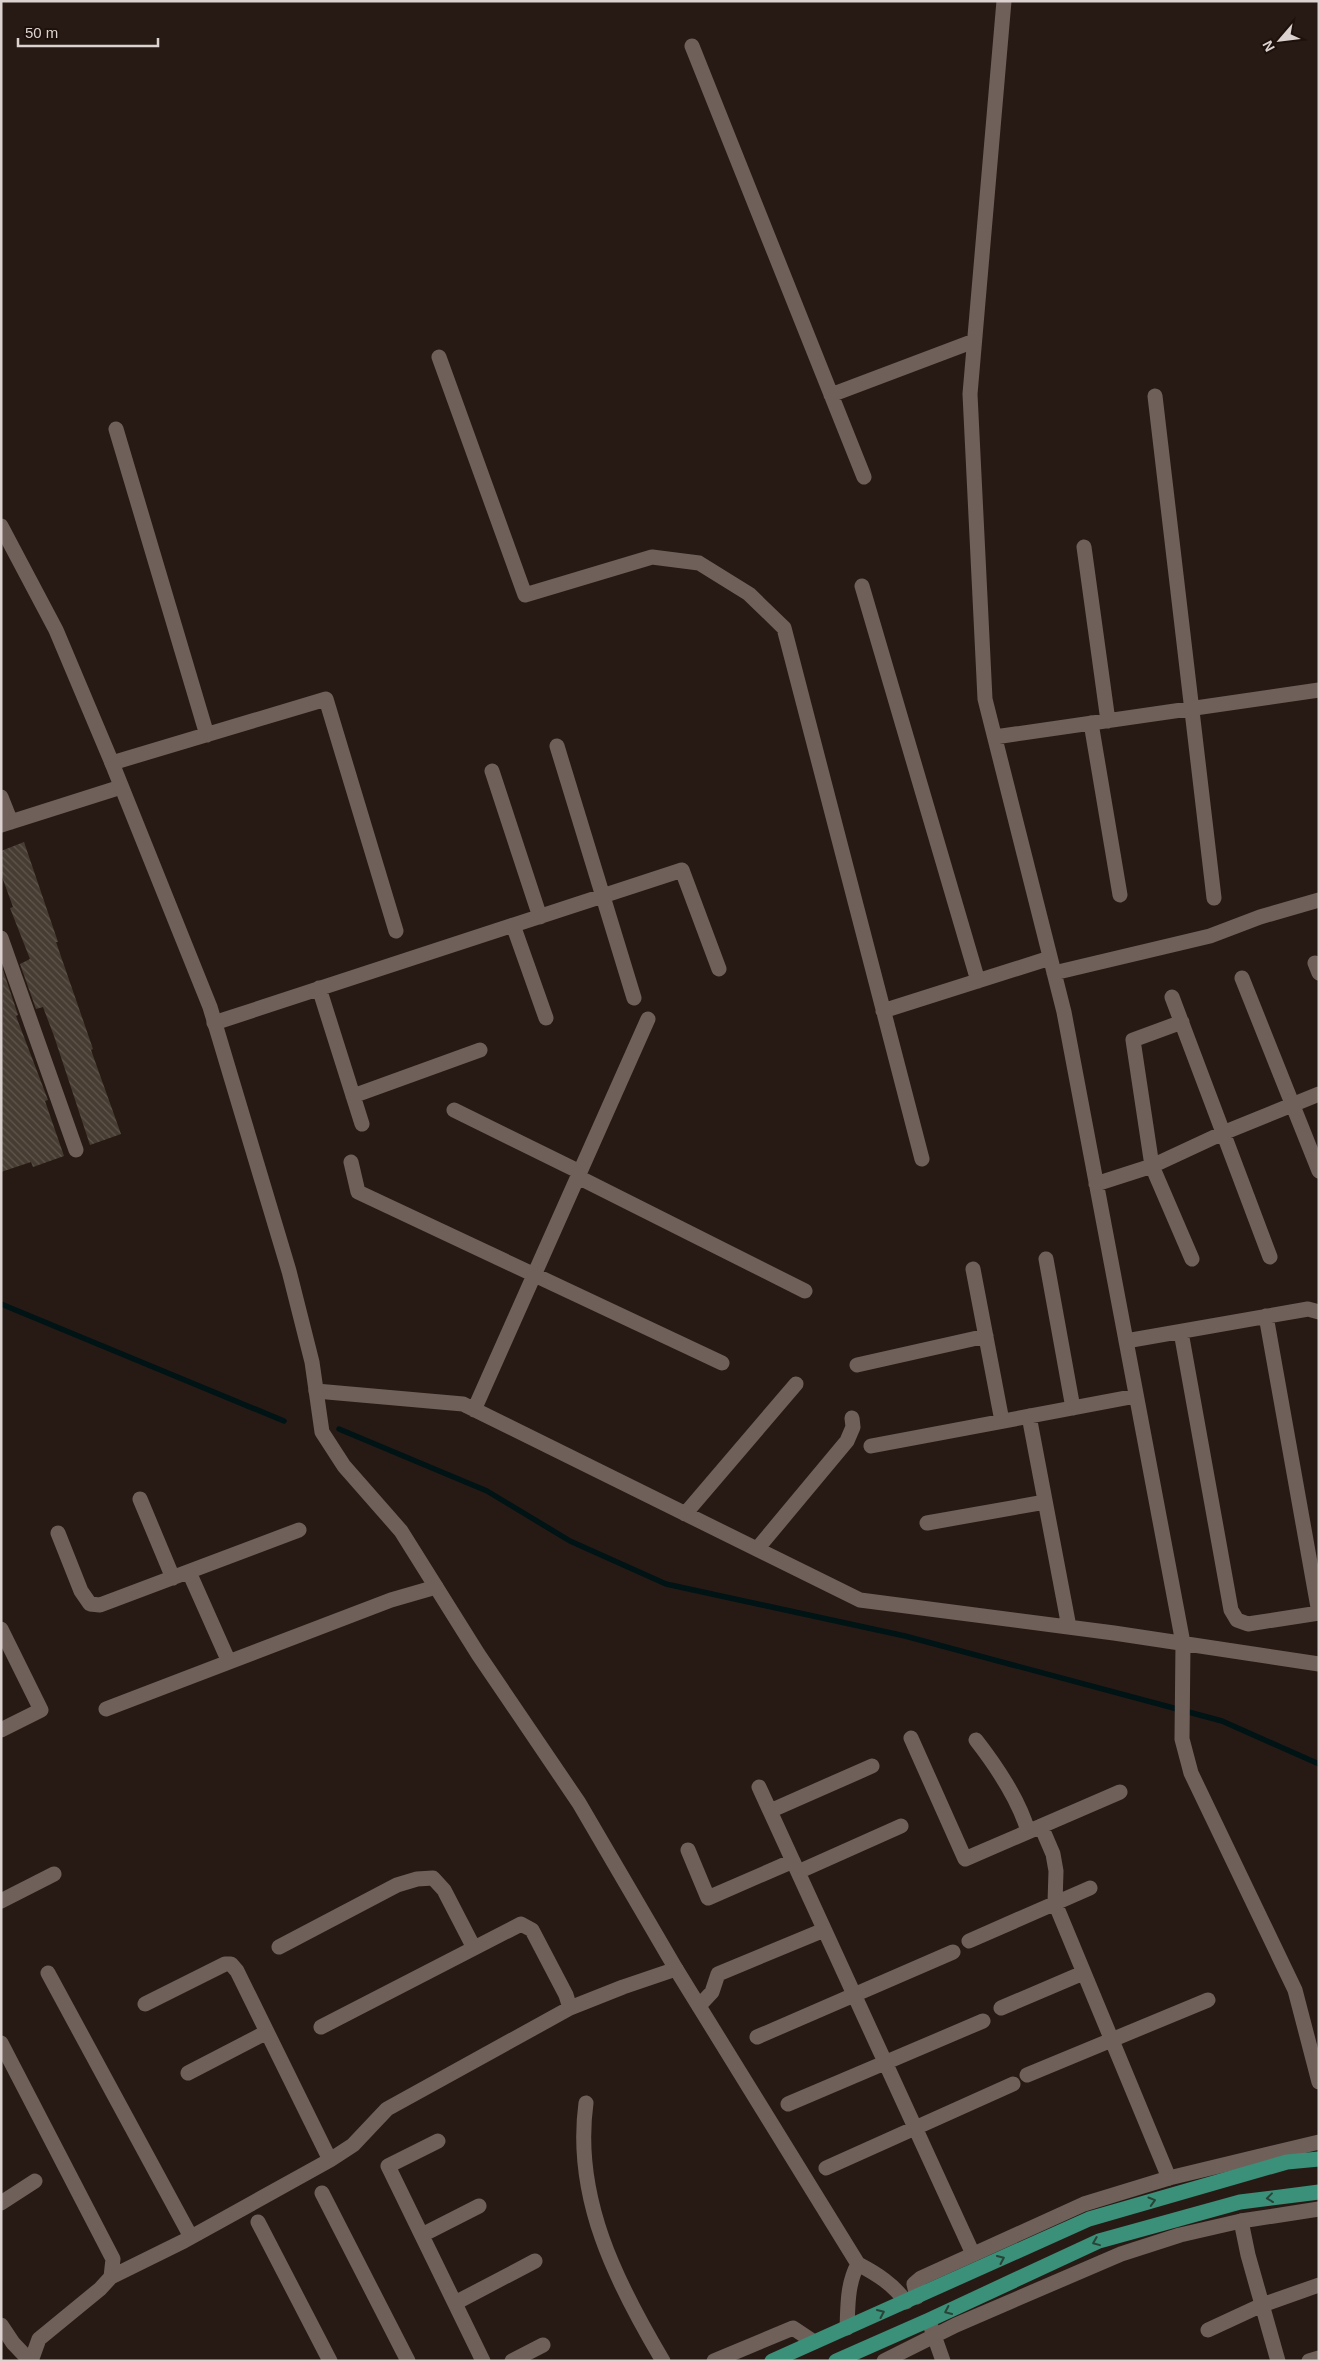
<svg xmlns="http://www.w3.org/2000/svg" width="1320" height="2362" font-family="Helvetica,sans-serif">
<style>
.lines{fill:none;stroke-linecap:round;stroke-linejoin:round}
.stream{stroke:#001315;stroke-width:5.5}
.building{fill:url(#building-back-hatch)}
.minor{stroke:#70605a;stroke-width:15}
.tertiary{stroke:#70605a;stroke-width:15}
.trunk{stroke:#3a9078;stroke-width:15}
.oneway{stroke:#294437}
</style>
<defs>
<pattern id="building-back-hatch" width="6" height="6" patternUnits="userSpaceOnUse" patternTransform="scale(1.25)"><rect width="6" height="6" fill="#473c32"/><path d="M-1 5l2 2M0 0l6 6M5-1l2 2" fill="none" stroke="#61574f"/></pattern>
</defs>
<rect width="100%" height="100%" fill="#271a15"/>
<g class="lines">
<!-- stream -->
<path class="stream" d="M1,1304L284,1421
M339,1429L487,1491L570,1541L666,1584L905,1636L1222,1721L1319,1764"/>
</g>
<!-- building -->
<path class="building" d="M24,842L58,942H56L93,1049L91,1050L121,1134L90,1145L54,1036L43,1007L36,1009L20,964L30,959L10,908L13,907L1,874V851Z
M3,970L18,1015L16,1016L48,1100L45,1101L64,1156L33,1167L31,1162L1,1172Z"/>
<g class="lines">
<!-- minor -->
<path class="minor" d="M1004,1L970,394L985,699L1064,1012L1183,1643L1182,1739L1191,1773L1295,1990L1319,2082
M692,46L864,477
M439,357L525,595L652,557L699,563L749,594L784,628L922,1159
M831,395L974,341
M1155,396L1214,898
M116,429L207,735
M1084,547L1108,721
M862,586L978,981
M1091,723L1120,895
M995,737L1319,690
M557,746L634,998
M112,763L326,699L396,931
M492,771L540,917
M1,797L11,822
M1,825L121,787
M513,925L546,1018
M1,938L76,1150
M1315,963L1319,973
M1054,973L1210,936L1260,917L1319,900
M1242,978L1319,1171
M319,988L362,1124
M1172,997L1270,1257
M883,1011L1050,958
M1182,1022L1133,1040L1152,1166L1192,1259
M214,1023L682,870L719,969
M353,1096L480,1050
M454,1110L580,1172
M351,1162L358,1192L722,1363
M578,1177L805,1291
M1096,1184L1152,1166L1223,1133L1319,1094
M1046,1259L1073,1408
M973,1269L1002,1421
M1266,1316L1319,1613
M1181,1332L1231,1610L1237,1620L1248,1624L1319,1613
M1126,1341L1308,1309L1319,1312
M857,1365L986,1336
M316,1391L463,1404L860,1600L1114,1633L1319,1664
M474,1410L648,1019
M1029,1416L1069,1627
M871,1446L1136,1396
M140,1499L173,1578
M685,1514L796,1384
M927,1523L1045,1502
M58,1533L81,1591L90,1604L100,1605L299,1530
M757,1549L847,1441L853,1427L852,1418
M189,1572L229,1662
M1,1629L41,1710L1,1730
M106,1709L391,1600L436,1587
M911,1738L965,1859L1120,1792
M976,1740C997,1767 1018,1798 1028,1831
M759,1787L973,2254
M770,1811L872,1766
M1041,1826L1053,1854L1056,1871L1055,1903L1169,2178
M688,1850L708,1898L793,1861
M798,1872L901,1826
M1,1901L54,1874
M969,1941L1090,1888
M279,1947L397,1885L417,1879L433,1878L444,1890L474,1948
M48,1973L191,2237
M145,2004L225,1964H231L237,1971L330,2160
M699,2006L712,1992L718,1974L824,1930
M1001,2008L1083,1973
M321,2027L521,1924L532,1930L566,1995L570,2008
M757,2037L953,1952
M1,2043L113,2259L111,2277L100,2289L39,2339L31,2361
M188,2073L267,2032
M1027,2075L1208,2000
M586,2103C573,2197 616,2282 663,2361
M788,2104L983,2021
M438,2141L388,2166L483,2361
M826,2168L1013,2084
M322,2193L408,2361
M1,2203L35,2181
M1241,2221L1248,2255L1278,2361
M258,2222L330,2361
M422,2235L479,2206
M111,2277L184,2241L330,2160L353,2145L387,2109L570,2008L623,1987L676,1969
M455,2303L535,2261
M1,2325L13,2343L30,2361
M1208,2330L1262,2305L1319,2285
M512,2361L543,2345
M1309,2361L1319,2358"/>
<!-- tertiary -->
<path class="tertiary" d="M1,526L56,630L112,763L210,1007L289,1271L312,1362L322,1432L344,1466L401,1531L478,1654L579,1803L676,1969L858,2264C877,2274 893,2284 906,2302
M917,2297L914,2284L921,2278L1084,2204L1169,2178L1319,2142
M931,2327L943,2361
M847,2328C848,2306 847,2284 858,2264
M714,2361L793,2328L814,2342
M884,2361L956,2325L1121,2254L1180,2235L1241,2221L1319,2209"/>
<!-- trunk -->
<path class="trunk" d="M772,2361L1089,2219L1287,2162L1319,2159
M836,2361L929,2320L1099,2241L1240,2202L1319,2192"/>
</g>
<!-- one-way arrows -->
<defs><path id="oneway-chevron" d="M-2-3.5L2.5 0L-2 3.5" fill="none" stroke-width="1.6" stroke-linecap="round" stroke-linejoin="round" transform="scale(1.25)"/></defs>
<g class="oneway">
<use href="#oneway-chevron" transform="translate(1270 2198) rotate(173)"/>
<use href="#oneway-chevron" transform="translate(1152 2201) rotate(-16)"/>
<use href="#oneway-chevron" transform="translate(1096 2242) rotate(158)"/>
<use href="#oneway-chevron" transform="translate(1001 2259) rotate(-24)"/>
<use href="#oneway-chevron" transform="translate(948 2311) rotate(155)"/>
<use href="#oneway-chevron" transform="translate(881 2313) rotate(-24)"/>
</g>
<!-- border -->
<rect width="1320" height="2362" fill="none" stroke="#dcd2cf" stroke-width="5"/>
<!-- north arrow -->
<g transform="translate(1280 40) rotate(242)" stroke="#1e110c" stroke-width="4" paint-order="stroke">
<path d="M0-4L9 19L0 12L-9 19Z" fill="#dcd2cf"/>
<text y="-8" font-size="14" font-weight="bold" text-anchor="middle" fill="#dcd2cf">N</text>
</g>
<!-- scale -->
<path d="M18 38v8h140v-8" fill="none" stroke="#dcd2cf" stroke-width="2.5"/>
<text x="25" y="38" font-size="15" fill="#dcd2cf" stroke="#1e110c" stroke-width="4" paint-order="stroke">50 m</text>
</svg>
